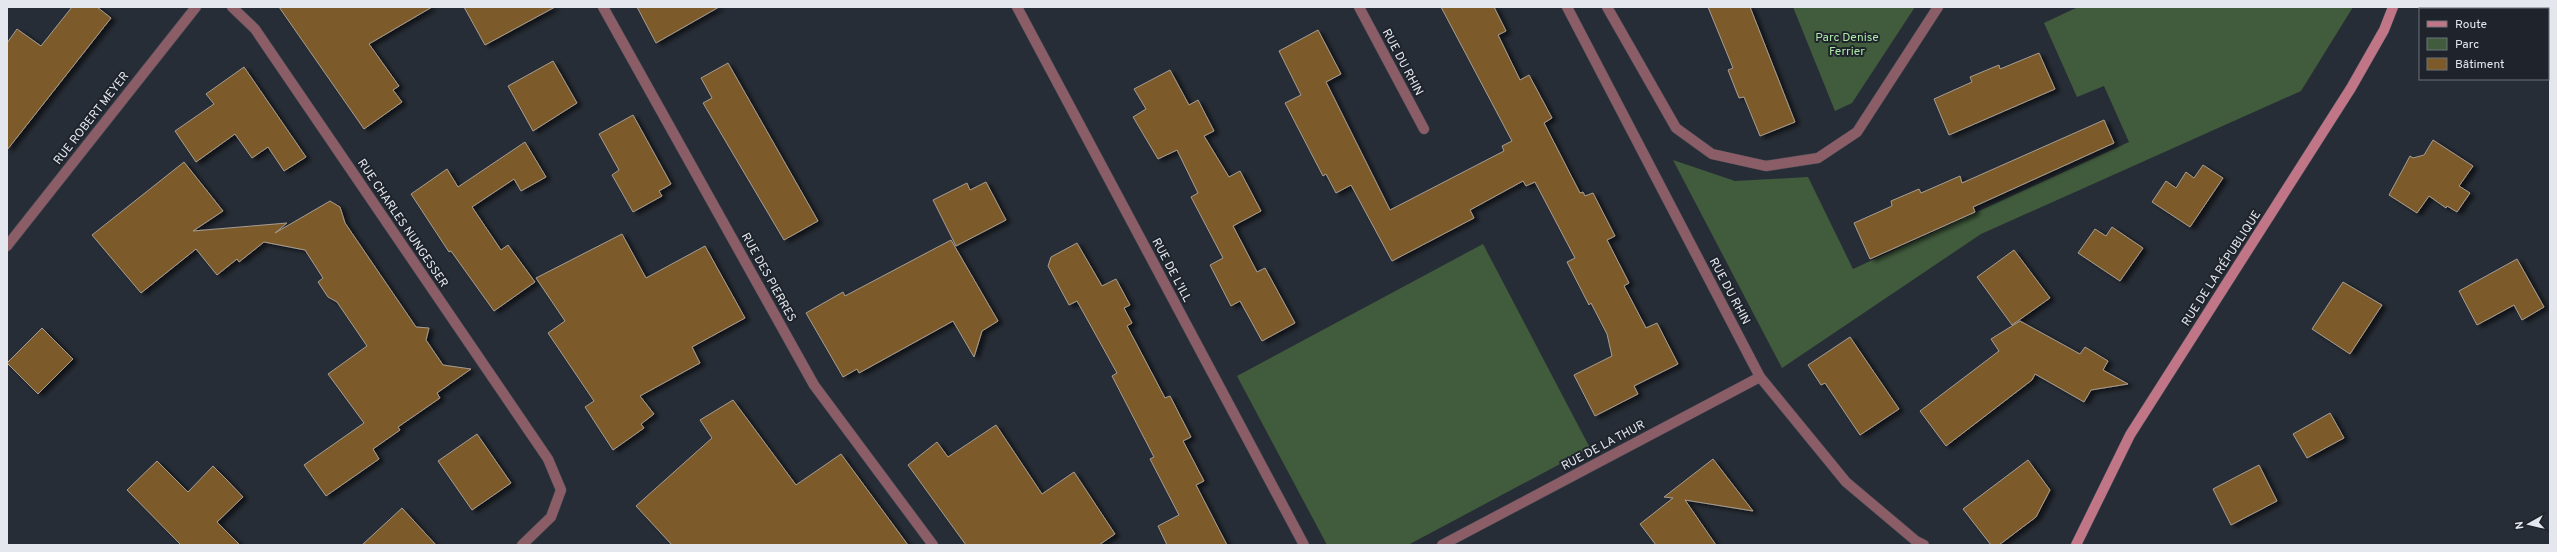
<svg xmlns="http://www.w3.org/2000/svg" width="2557" height="552" font-family="Overpass,sans-serif">
<style>
.green{fill:#415c3d}
.building{fill:#7c5a29;stroke:#a69d93;filter:url(#shadow)}
.lines{fill:none;stroke-linecap:round;stroke-linejoin:round}
.minor-casing{stroke:#454b53;stroke-width:11}
.secondary-casing{stroke:#454b53;stroke-width:11}
.minor{stroke:#8b5d67;stroke-width:10}
.secondary{stroke:#c07687;stroke-width:10}
.labels{text-anchor:middle;stroke-width:4;stroke-linejoin:round;paint-order:stroke}
.park-label{font-size:12px;fill:#ade8a4;stroke:#1e232c}
.street-label{font-size:12px;fill:#e4e8ee;stroke:#1e232c}
</style>
<defs>
<filter id="shadow"><feDropShadow dx="4.5" dy="2.5" stdDeviation="2" flood-color="#0009"/></filter>
</defs>
<rect width="100%" height="100%" fill="#272d36"/>
<!-- green -->
<path class="green" d="M1793,7H1915L1852,103L1835,111Z
M2078,7H2353L2301,91L1981,234L1782,368L1673,160L1735,181L1808,177L1853,269L2129,142L2104,86L2077,97L2044,23Z
M1483,244L1590,448L1408,545H1327L1237,376Z"/>
<!-- building -->
<path class="building" d="M72,7H97L111,18L7,150V43L17,29L41,46Z
M279,7H432L369,44L399,86L393,90L402,102L364,129Z
M464,7H555L485,45Z
M637,7H719L656,43Z
M1441,7H1494L1506,31L1498,35L1520,80L1529,75L1552,118L1544,123L1580,193L1583,192L1585,196L1593,193L1615,236L1607,240L1629,283L1624,286L1646,328L1657,323L1678,364L1634,386L1638,394L1595,416L1574,375L1612,356L1607,334L1591,303L1589,305L1567,262L1575,258L1535,182L1526,186L1523,181L1470,210L1474,218L1392,261L1351,185L1336,193L1326,174L1323,176L1285,103L1301,95L1279,51L1318,30L1341,74L1326,82L1390,210L1504,151L1502,146L1512,141Z
M1708,7H1750L1795,122L1760,136L1744,97L1739,98L1728,70L1733,68Z
M2039,53L2055,89L1949,135L1934,99L1972,82L1970,77L1999,65L2000,69Z
M553,61L577,103L533,131L508,86Z
M728,63L818,221L784,240L703,103L712,98L701,78Z
M244,67L306,157L284,171L268,147L252,158L235,134L196,162L175,131L214,104L206,94Z
M1170,70L1189,105L1198,100L1214,131L1204,136L1229,177L1240,171L1261,211L1233,226L1257,272L1265,268L1295,323L1262,341L1240,301L1231,306L1210,265L1223,258L1191,197L1198,193L1177,150L1158,159L1133,117L1146,109L1134,89Z
M633,115L671,184L659,191L662,196L633,212L612,175L619,170L599,134Z
M2104,120L2114,143L1973,207L1975,212L1870,259L1854,223L1892,206L1891,201L1919,189L1921,193L1960,176L1962,183Z
M2433,140L2473,166L2459,186L2470,193L2457,212L2447,206L2446,208L2429,196L2417,213L2389,195L2410,156L2413,158L2424,155Z
M525,142L546,177L521,191L514,179L472,207L501,250L508,245L535,282L494,311L451,251L449,252L411,194L447,169L458,187Z
M184,162L223,211L193,231L287,223L275,233L330,201L340,207L345,223L416,327L429,328L426,340L443,365L471,369L437,393L440,398L398,427L400,430L373,449L379,459L326,496L304,465L364,423L328,374L367,346L337,302L328,297L318,282L323,278L305,250L264,242L239,262L237,259L217,275L196,249L141,293L92,235Z
M2203,165L2223,178L2190,227L2152,202L2166,181L2176,188L2186,172L2194,178Z
M986,182L1006,220L956,246L933,200L967,183L970,190Z
M2112,227L2143,248L2120,281L2078,253L2095,229L2106,236Z
M622,234L646,278L705,246L745,318L692,347L700,363L640,396L654,414L641,424L644,428L613,450L585,407L594,401L548,333L565,321L536,278Z
M951,240L998,321L982,331L974,357L953,321L859,373L857,369L843,377L806,313L843,292L845,296Z
M1077,243L1102,286L1116,279L1130,305L1124,308L1132,323L1127,326L1165,398L1170,396L1191,437L1183,441L1204,481L1196,485L1227,545H1167L1158,526L1179,515L1150,459L1154,457L1112,376L1117,373L1077,301L1069,305L1048,266L1051,257Z
M2014,250L2050,298L2012,325L1977,277Z
M2517,259L2544,307L2522,320L2514,305L2477,325L2459,291Z
M2343,282L2382,305L2350,354L2312,329Z
M2020,321L2080,354L2085,347L2108,361L2103,370L2128,384L2091,390L2084,402L2035,374L2032,380L1946,446L1920,411L1999,351L1991,339Z
M42,328L73,359L38,394L7,363Z
M1850,337L1899,409L1860,435L1825,383L1821,385L1808,365Z
M733,400L796,485L841,454L908,545H672L636,506L712,438L700,420Z
M2330,413L2344,438L2307,458L2293,434Z
M996,425L1042,494L1074,472L1115,534L1099,545H966L908,465L937,442L948,457Z
M477,434L511,483L472,510L438,461Z
M1713,459L1753,511L1685,500L1716,545H1656L1640,524L1673,498L1664,497Z
M2028,460L2050,490L2036,517L1999,545H1991L1963,509Z
M157,461L188,492L213,466L227,480L243,497L217,522L240,545H181L127,490Z
M2259,465L2277,501L2231,525L2213,489Z
M402,508L436,545H362Z"/>
<g class="lines">
<!-- minor casing -->
<g class="minor-casing">
<path id="minor" d="M232,7L255,29L548,459L561,490L551,517L522,545
M603,7L814,385L933,545
M1017,7L1304,545
M1359,7L1424,129
M1567,7L1760,377L1846,482L1916,541L1924,545
M1607,7L1676,128L1712,154L1766,166L1818,158L1857,132L1938,7
M7,246L196,7
M1442,545L1760,377"/>
</g>
<!-- secondary casing -->
<g class="secondary-casing">
<path id="secondary" d="M2076,545L2130,435L2351,88L2384,30L2393,7"/>
</g>
<!-- minor -->
<use href="#minor" class="minor"/>
<!-- secondary -->
<use href="#secondary" class="secondary"/>
</g>
<g class="labels">
<!-- park labels -->
<g class="park-label">
<text x="1847" y="41">Parc Denise<tspan x="1847" dy="14">Ferrier</tspan></text>
</g>
<!-- street labels -->
<g class="street-label">
<text transform="translate(1403 62) rotate(62)" y="4">RUE DU RHIN</text>
<text transform="translate(91 118) rotate(-52)" y="4">RUE ROBERT MEYER</text>
<text transform="translate(403 223) rotate(56)" y="4">RUE CHARLES NUNGESSER</text>
<text transform="translate(2221 268) rotate(-57)" y="4">RUE DE LA RÉPUBLIQUE</text>
<text transform="translate(1172 270) rotate(62)" y="4">RUE DE L'ILL</text>
<text transform="translate(769 277) rotate(61)" y="4">RUE DES PIERRES</text>
<text transform="translate(1730 291) rotate(62)" y="4">RUE DU RHIN</text>
<text transform="translate(1603 445) rotate(-28)" y="4">RUE DE LA THUR</text>
</g>
</g>
<!-- border -->
<rect width="2557" height="552" fill="none" stroke="#e4e8ee" stroke-width="16"/>
<!-- legend -->
<rect x="2419" y="8" width="130" height="72" fill="#1e232c" stroke="#6d727a"/>
<rect x="2427" y="21" width="20" height="6" fill="#c07687" stroke="#6d727a"/>
<text x="2455" y="28" font-size="12" fill="#e4e8ee">Route</text>
<rect x="2427" y="38" width="20" height="12" fill="#415c3d" stroke="#6d727a"/>
<text x="2455" y="48" font-size="12" fill="#e4e8ee">Parc</text>
<rect x="2427" y="58" width="20" height="12" fill="#7c5a29" stroke="#6d727a"/>
<text x="2455" y="68" font-size="12" fill="#e4e8ee">Bâtiment</text>
<!-- north arrow -->
<g transform="translate(2529 524) rotate(262)" stroke="#1e232c" stroke-width="3" paint-order="stroke">
<path d="M0-3L7 15L0 10L-7 15Z" fill="#e4e8ee"/>
<text y="-6" font-size="11" font-weight="bold" text-anchor="middle" fill="#e4e8ee">N</text>
</g>
</svg>
